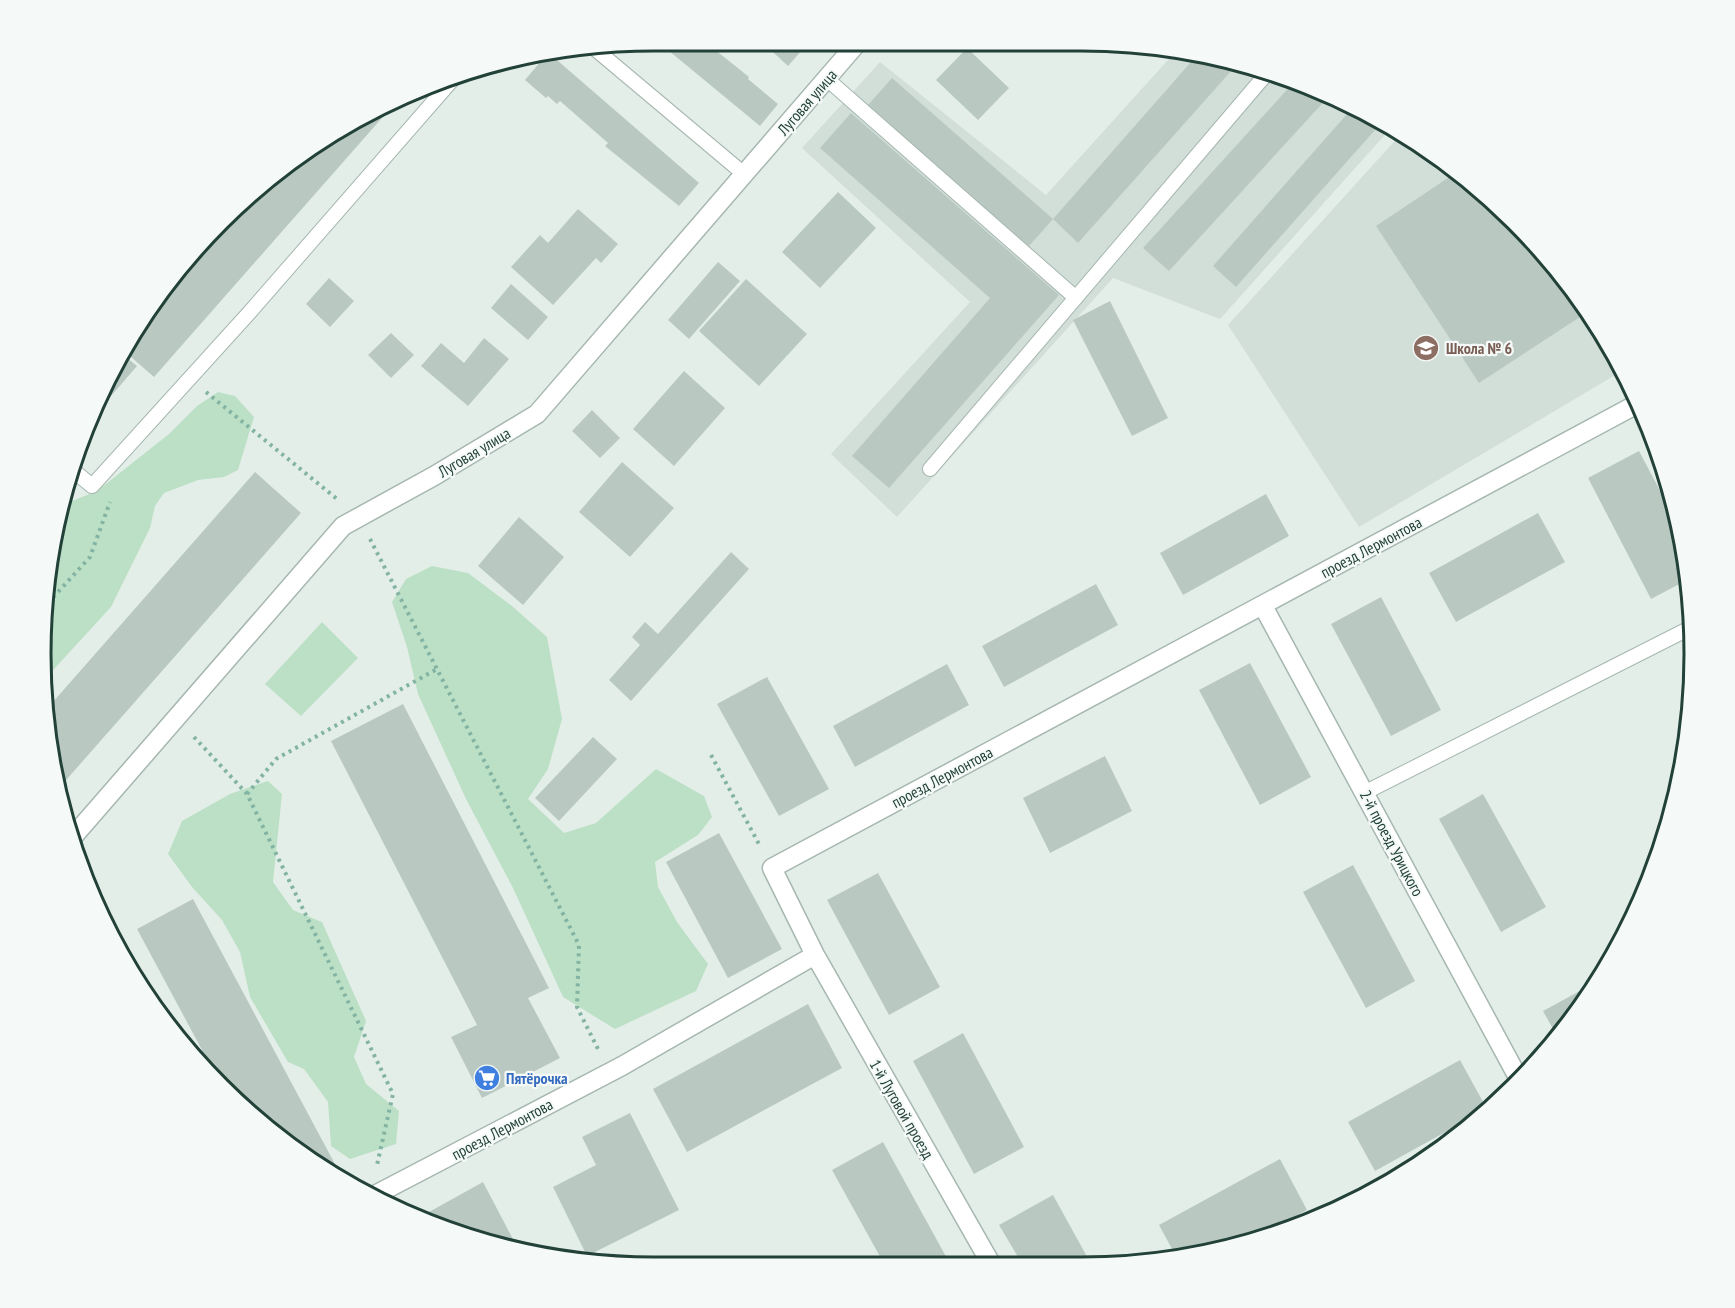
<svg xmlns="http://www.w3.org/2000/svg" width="1735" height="1308" font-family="'PT Sans Narrow',sans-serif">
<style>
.built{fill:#d2ded8}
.green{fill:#bce0c5}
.building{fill:#b9c9c2}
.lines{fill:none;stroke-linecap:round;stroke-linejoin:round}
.lane-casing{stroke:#a6b7b0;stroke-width:16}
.street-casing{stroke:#a6b7b0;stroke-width:21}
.path{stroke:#83b3a3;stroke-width:4;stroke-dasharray:3 4.5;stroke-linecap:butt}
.lane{stroke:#fff;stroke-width:14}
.street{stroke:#fff;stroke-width:18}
.labels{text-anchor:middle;stroke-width:4.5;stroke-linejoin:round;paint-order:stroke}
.street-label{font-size:16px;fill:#224138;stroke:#f5faf8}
.education-label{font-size:16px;font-weight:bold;fill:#785e54;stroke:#f5faf8;text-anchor:start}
.shop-label{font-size:16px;font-weight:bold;fill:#366cbe;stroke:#f5faf8;text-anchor:start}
.rim{fill:none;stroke:#224138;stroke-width:3}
</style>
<rect width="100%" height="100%" fill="#e4eee9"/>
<!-- built -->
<path class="built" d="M1176,51L1240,62L1353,104L1391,128L1220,319L1113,278L897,517L831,454L970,302L802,148L880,62L1046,195Z
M1401,134L1454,167L1515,220L1591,313L1622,371L1359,527L1228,325Z"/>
<!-- green -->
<path class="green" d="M218,392L235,396L254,417L238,470L224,477L198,480L164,493L155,506L150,528L111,607L43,681L52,534L62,505L97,491L169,434L197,406Z
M432,566L468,573L512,606L547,637L562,719L548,769L528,799L564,833L596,823L656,769L704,796L712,817L698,835L655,862L658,887L677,922L708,964L696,991L615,1029L563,997L513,888L466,799L418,694L407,647L392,602L406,579Z
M322,622L358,658L301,716L265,684Z
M268,781L282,794L273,882L293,910L322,922L366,1021L354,1057L366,1084L399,1111L396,1144L350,1159L331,1146L328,1102L304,1069L288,1062L250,997L240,952L222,920L192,887L168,854L182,821L230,794Z"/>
<!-- building -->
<path class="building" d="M657,41H704L749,77L748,79L778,104L760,126Z
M761,41H810L788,66Z
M967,48L1009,88L978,120L936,80Z
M550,54L699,183L679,206L605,146L608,143L560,101L557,104L548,96L546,98L525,80L546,55Z
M1198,54L1240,61L1078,243L1053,219Z
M892,78L1053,219L1029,246L868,105Z
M1294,82L1330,95L1169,271L1143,248Z
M396,102L154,377L123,350L144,313L220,220L347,123Z
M1355,105L1382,122L1236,287L1213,266Z
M851,113L1059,295L889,488L852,456L990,298L820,148Z
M1448,163L1515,220L1540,251L1571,299L1576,295L1591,313L1603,336L1596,340L1580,317L1479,383L1376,226L1451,176L1444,166Z
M838,192L876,228L820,288L782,252Z
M578,209L618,244L601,263L596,258L553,305L511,267L540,235L548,243Z
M718,262L740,281L689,339L668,320Z
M329,278L354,301L330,327L306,304Z
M746,279L807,334L759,386L699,331Z
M511,284L548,317L528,340L491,308Z
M1110,301L1168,418L1132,436L1073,320Z
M391,333L414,355L391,378L368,355Z
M484,338L509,359L468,406L421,366L441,343L464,363Z
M121,353L137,366L92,418L104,382Z
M684,371L725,408L674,466L633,429Z
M592,410L620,438L600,458L572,431Z
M1639,451L1683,534L1687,580L1651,599L1588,478Z
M622,462L674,508L630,557L579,512Z
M255,472L301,513L60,787L45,711Z
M1266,494L1289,536L1183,595L1160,553Z
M1538,513L1565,562L1456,622L1429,573Z
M519,517L564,557L523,605L478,566Z
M731,552L749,569L631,701L609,680L640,645L632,637L645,622L658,634Z
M1096,584L1118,625L1004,687L982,646Z
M1381,597L1441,710L1391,736L1331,624Z
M1250,663L1311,777L1260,805L1199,690Z
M947,664L969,705L855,767L833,726Z
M767,677L829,789L779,816L717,704Z
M403,704L549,988L528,998L560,1058L482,1098L451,1037L477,1025L331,741Z
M593,737L617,759L559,821L535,798Z
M1105,756L1132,811L1050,853L1023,798Z
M1483,794L1546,907L1501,932L1439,819Z
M719,833L782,949L728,978L666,862Z
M1353,865L1415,981L1366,1008L1303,892Z
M878,873L940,987L889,1015L827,900Z
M193,899L343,1179L313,1164L224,1091L137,929Z
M1598,981L1591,995L1557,1036L1543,1011Z
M808,1004L842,1068L687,1152L653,1089Z
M963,1033L1024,1147L974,1174L913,1061Z
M1460,1060L1487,1109L1375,1171L1348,1122Z
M630,1113L679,1210L587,1256L553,1187L596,1165L582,1137Z
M883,1142L949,1262H883L832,1170Z
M1280,1159L1307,1210L1259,1236L1177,1258L1159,1225Z
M483,1182L514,1241L506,1246L456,1235L420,1217Z
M1053,1195L1090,1262H1021L999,1225Z"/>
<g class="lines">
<!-- lane casing -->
<g class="lane-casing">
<path id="lane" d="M594,48L744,174
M827,79L1076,298
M930,469L1268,72
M74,471L92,486L249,313L454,78
M1364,793L1692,627"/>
</g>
<!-- street casing -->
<g class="street-casing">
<path id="street" d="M1263,606L1520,1081
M71,839L343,526L434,476L537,414L859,41
M375,1195L622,1066L815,955
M990,1262L815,955L772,868L1639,403"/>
</g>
<!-- path -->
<path class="path" d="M206,392L337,499
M370,539L579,945L577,1007L598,1049
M48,603L90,557L110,502
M194,737L247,794L393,1094L377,1165
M711,755L760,846
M247,794L276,759L437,669"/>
<!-- lane -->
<use href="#lane" class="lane"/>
<!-- street -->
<use href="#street" class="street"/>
</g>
<!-- icons -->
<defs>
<g id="school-disc" transform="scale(1.35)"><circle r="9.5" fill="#8d6e63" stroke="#f5faf8"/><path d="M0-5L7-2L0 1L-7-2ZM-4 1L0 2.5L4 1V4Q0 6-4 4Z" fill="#fff"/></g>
<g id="supermarket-disc" transform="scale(1.35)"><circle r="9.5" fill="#3f7fe0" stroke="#f5faf8"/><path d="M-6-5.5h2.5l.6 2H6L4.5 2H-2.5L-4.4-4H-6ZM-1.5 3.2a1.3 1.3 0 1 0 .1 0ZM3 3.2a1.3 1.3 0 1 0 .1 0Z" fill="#fff"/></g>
</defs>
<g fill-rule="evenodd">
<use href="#school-disc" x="1426" y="348"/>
<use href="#supermarket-disc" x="487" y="1078"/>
</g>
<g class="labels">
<!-- street labels -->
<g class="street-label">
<text transform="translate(807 102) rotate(-49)" y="6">Луговая улица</text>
<text transform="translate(474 452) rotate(-31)" y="6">Луговая улица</text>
<text transform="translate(1371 547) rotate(-28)" y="6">проезд Лермонтова</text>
<text transform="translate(942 777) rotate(-28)" y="6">проезд Лермонтова</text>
<text transform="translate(1392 843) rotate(62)" y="6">2-й проезд Урицкого</text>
<text transform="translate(902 1109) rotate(60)" y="6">1-й Луговой проезд</text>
<text transform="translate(502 1129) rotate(-28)" y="6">проезд Лермонтова</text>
</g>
<!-- education labels -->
<g class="education-label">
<text x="1446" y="354">Школа № 6</text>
</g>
<!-- shop labels -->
<g class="shop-label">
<text x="506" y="1084">Пятёрочка</text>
</g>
</g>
<!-- crop -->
<path d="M0 0H1735V1308H0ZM654 51H1081A603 603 0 0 1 1684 654V654A603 603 0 0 1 1081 1257H654A603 603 0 0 1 51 654V654A603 603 0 0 1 654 51Z" fill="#f5faf8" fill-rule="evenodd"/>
<path class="rim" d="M654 51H1081A603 603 0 0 1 1684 654V654A603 603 0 0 1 1081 1257H654A603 603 0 0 1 51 654V654A603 603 0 0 1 654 51Z"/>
</svg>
